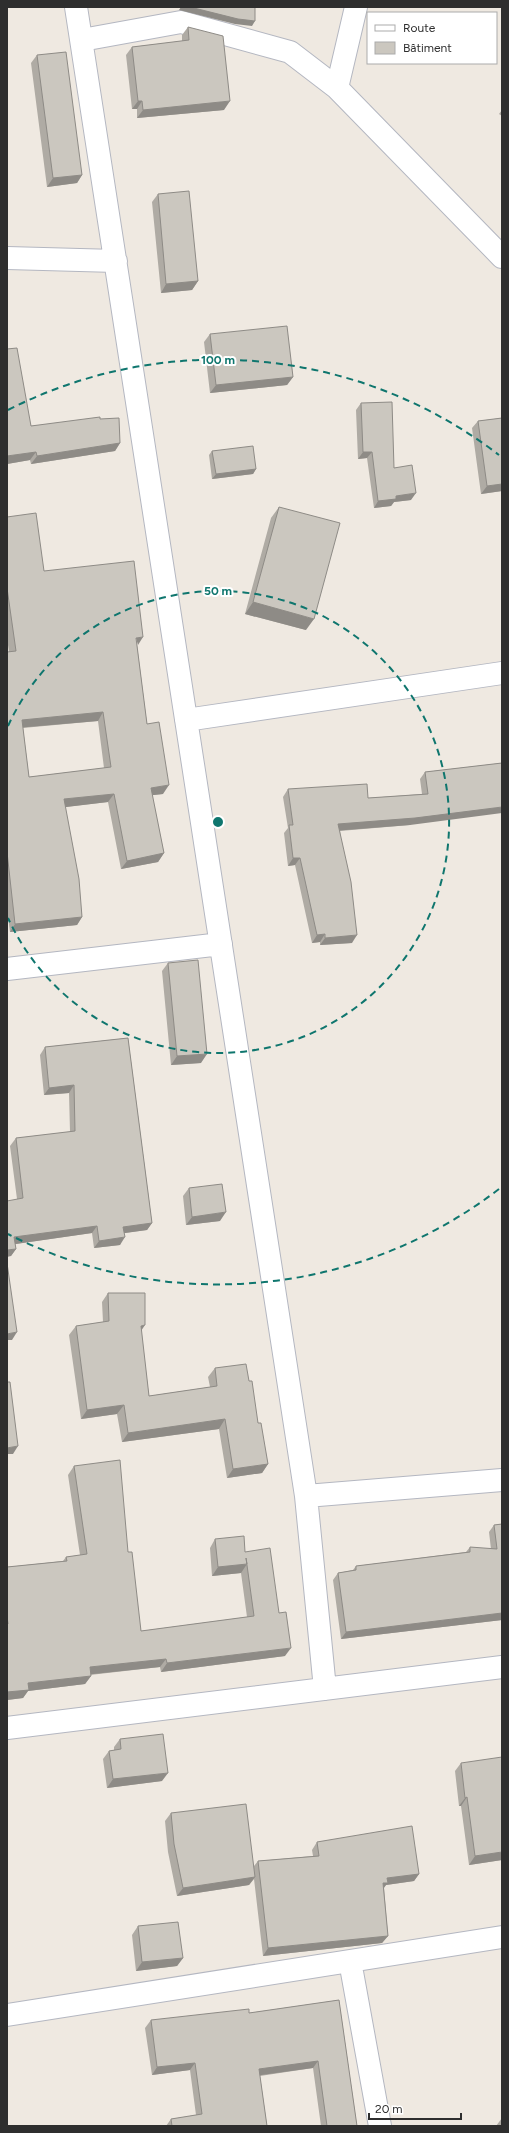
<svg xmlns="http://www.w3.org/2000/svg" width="509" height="2133" font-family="Figtree,sans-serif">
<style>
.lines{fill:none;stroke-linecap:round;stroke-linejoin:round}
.minor-casing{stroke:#b4b7c1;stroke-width:24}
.minor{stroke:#fff;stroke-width:22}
.wall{fill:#afaba4;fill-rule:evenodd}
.shaded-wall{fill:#8e8b86}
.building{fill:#cbc7bf;stroke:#8e8b86;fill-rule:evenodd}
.ring{fill:none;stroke:#0f766e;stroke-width:2;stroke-dasharray:7 5}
.centre{fill:#0f766e;stroke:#fff;stroke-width:2}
.ring-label{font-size:12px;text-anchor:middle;font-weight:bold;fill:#0f766e;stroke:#fff;stroke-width:4;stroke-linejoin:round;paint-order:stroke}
</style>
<rect width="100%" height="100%" fill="#efe9e1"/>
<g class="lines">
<!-- minor casing -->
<g class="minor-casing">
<path id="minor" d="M76,7L306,1496L325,1689
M82,40L181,22L290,52L337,88L502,257
M337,88L356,7
M7,258L116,261
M186,720L502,673
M7,969L221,944
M306,1496L502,1480
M7,1728L502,1667
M350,1961L380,2126
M7,2015L502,1937"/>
</g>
<!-- minor -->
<use href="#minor" class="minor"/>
</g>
<!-- wall -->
<path class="wall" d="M188,27L224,110L137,118V109H132L126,55L132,47L182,41V35Z
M37,55L82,175L77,183L47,187L31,63Z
M502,110V116L499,114Z
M158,194L198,281L192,290L161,293L152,202Z
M210,334L293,377L287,385L210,393L204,342Z
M7,349L31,426L100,419L120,443L115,451L31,464L30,460L7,464Z
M361,403L394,468L411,500L394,502L391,506L374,508L367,458L358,459L356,410Z
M502,418V491L481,494L472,428L478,421Z
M212,451L256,469L253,474L212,479L209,455Z
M279,507L306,630L245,614L271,518Z
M7,517L44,571L137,645L147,724L163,794L152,795L164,853L158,862L121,869L108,802L65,807L82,917L77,925L10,932L7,910V652H9L7,638ZM98,721L104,768L29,777L23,728Z
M502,763L410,825L340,831L352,943L320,945V942L312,943L295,865L288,866L284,833L288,828L283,797L288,789L368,798L422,794L420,779L425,772Z
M168,963L201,1063L171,1065L162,971Z
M128,1038L152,1223L147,1230L124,1233L120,1245L94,1248L92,1233L15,1244L16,1249L11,1256L17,1199L10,1146L16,1138L70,1132L69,1093L44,1095L40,1055L45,1047Z
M189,1188L220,1221L186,1225L183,1196Z
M108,1293L141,1331L149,1396L210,1387L208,1377L215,1368L249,1381L258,1423L268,1464L262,1473L227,1478L219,1429L122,1442L117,1414L81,1419L69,1335L76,1326L103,1322L102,1302Z
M74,1466L128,1552L141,1631L247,1617L241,1573L212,1576L210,1548L215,1539L245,1552L279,1613L285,1656L161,1672L160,1667L90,1675L91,1676L85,1684L28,1691L23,1698L7,1700V1567L63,1561L66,1557L80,1555L68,1475Z
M502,1524V1620L341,1639L333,1580L338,1573L353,1570L356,1566L466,1552L470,1547L491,1549L489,1532L494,1525Z
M120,1739L162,1781L107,1788L103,1759L109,1751L114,1750V1747Z
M461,1763L502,1860L469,1865L461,1806H459L455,1771Z
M171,1813L254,1866L258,1861L313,1856L312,1850L317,1842L419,1874L414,1881L386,1885L384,1888L388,1936L382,1943L263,1956L254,1879L249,1885L177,1896L168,1852L165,1821Z
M138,1926L183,1958L177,1966L136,1971L132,1935Z
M339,2000L357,2126H321L313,2068L260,2076L267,2126H166L171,2119L196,2115L190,2070L152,2075L145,2028L151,2020L249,2013Z
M502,2118V2126H496Z"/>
<!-- shaded-wall -->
<path class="shaded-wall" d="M181,7H190L255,21L252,26L235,24L179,10Z
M138,101H142L137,109H132Z
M230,101L224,110L137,118L143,110Z
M82,175L77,183L47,187L53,178Z
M198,281L192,290L161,293L166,284Z
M293,377L287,385L210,393L216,385Z
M120,443L115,451L31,464L37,456Z
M36,452L30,460L7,464V456Z
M363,452H372L367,458L358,459Z
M256,469L253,474L212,479L216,474Z
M502,484V491L481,494L487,486Z
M416,493L411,500L394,502L391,506L374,508L378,501L396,496Z
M253,602L314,619L306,630L245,614Z
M143,637L138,645L136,638Z
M103,712L98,721L16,728L22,720Z
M169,785L163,794L145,796L151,788Z
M114,794L108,802L58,808L64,799Z
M502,807V813L410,825L333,831L338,824Z
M164,853L158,862L121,869L127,861Z
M293,858H300L295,865L288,866Z
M82,917L77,925L10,932L15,924Z
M325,934L320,942L312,943L317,935Z
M357,935L352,943L320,945L325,938Z
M207,1054L201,1063L171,1065L177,1056Z
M74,1085L69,1093L44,1095L49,1088Z
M226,1212L220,1221L186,1225L192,1217Z
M152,1223L147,1230L118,1234L123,1227Z
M97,1226L92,1233L9,1245L14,1237Z
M125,1237L120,1245L94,1248L99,1241Z
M16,1249L11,1256L7,1257V1250Z
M145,1325L139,1334L141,1326Z
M17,1332L12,1340H7V1334Z
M124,1405L117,1414L81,1419L87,1410Z
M225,1419L219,1429L122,1442L128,1433Z
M18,1446L13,1454H7V1448Z
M268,1464L262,1473L227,1478L233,1469Z
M247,1564L241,1573L212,1576L218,1567Z
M502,1613V1620L341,1639L346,1632Z
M291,1648L285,1656L161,1672L167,1663Z
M166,1659L160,1667L84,1675L90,1667Z
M91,1676L85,1684L28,1691L23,1698L7,1700V1692L28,1683Z
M168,1773L162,1781L107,1788L113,1779Z
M467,1797L461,1806H459L465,1798Z
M502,1852V1860L469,1865L475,1856Z
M419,1874L414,1881L386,1885L382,1890L378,1891L387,1878Z
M255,1877L249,1885L177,1896L183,1888Z
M388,1936L382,1943L263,1956L268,1948Z
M183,1958L177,1966L136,1971L142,1962Z
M318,2061L313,2068L254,2076L259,2069Z
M195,2063L190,2070L152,2075L157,2067Z"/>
<!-- building -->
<path class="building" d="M190,7H255V21L238,19Z
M188,27L223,36L230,101L143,110L142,101H138L132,47L189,40Z
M66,52L82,175L53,178L37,55Z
M189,191L198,281L166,284L158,194Z
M287,326L293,377L216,385L210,334Z
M17,348L31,426L100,417V419L119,418L120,443L37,456L36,452L7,456V349Z
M392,402L394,468L412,465L416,493L396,496V499L378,501L372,452H363L361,403Z
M502,418V484L487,486L478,421Z
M253,446L256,469L216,474L212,451Z
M279,507L340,523L314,619L253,602Z
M36,513L44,571L134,561L143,637L136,638L147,724L159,722L169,785L151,788L164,853L127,861L114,794L64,799L79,879L82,917L15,924L7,852V652L16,651L7,588V517ZM103,712L111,767L29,777L22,720Z
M502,763V807L415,818L338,824L351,882L357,935L325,938V934L317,935L300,858H293L289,825H293L288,789L367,784L368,798L428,794L425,772Z
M198,960L207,1054L177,1056L168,963Z
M128,1038L152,1223L123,1227L125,1237L99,1241L97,1226L14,1237L16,1249L7,1250V1201L23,1198L16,1138L75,1131L74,1085L49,1088L45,1047Z
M222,1184L226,1212L192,1217L189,1188Z
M7,1263L17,1332L7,1334Z
M108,1293H145V1325L141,1326L149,1396L217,1386L215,1368L246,1364L249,1381H252L258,1423H261L268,1464L233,1469L225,1419L128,1433L124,1405L87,1410L76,1326L109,1321Z
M7,1382H10L18,1446L7,1448Z
M120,1460L128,1552H132L141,1631L254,1616L246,1558L247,1564L218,1567L215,1539L244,1536L245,1552L270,1548L279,1613L286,1612L291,1648L167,1663L166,1659L90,1667L91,1676L28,1683L29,1690L7,1692V1624H8L7,1616V1567L67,1561L66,1557L87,1554L74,1466Z
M502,1524V1613L346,1632L338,1573L356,1570V1566L470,1552V1547L497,1549L494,1525Z
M163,1734L168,1773L113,1779L109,1751L121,1749L120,1739Z
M502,1757V1852L475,1856L467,1797L465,1798L461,1763Z
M246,1804L255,1877L183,1888L174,1844L171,1813Z
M412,1826L419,1874L387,1878L388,1883H383L388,1936L268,1948L258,1861L319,1856L317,1842Z
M178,1922L183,1958L142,1962L138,1926Z
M339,2000L357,2126H327L318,2061L259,2069L267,2126H172L171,2119L202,2114L195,2063L157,2067L151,2020L249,2009V2013Z"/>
<!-- distance rings -->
<g class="ring">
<path d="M8 726A231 231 0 1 1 8 918"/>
<path d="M499 1189A462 462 0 0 1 8 1234M8 410A462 462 0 0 1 499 455"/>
</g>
<circle cx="218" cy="822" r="6" class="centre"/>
<g class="ring-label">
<text x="218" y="364">100 m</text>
<text x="218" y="595">50 m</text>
</g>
<!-- border -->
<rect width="509" height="2133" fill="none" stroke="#2e2e2e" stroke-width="16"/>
<!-- legend -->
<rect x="367" y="12" width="130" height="52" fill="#ffffff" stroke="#ababab"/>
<rect x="375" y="25" width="20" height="6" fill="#ffffff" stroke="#ababab"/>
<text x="403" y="32" font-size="12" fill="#2e2e2e">Route</text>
<rect x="375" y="42" width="20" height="12" fill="#cbc7bf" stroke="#ababab"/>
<text x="403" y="52" font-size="12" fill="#2e2e2e">Bâtiment</text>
<!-- scale -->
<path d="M369 2113v6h92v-6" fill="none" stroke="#2e2e2e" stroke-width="2"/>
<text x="375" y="2113" font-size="12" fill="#2e2e2e" stroke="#ffffff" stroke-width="3" paint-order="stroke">20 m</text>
</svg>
